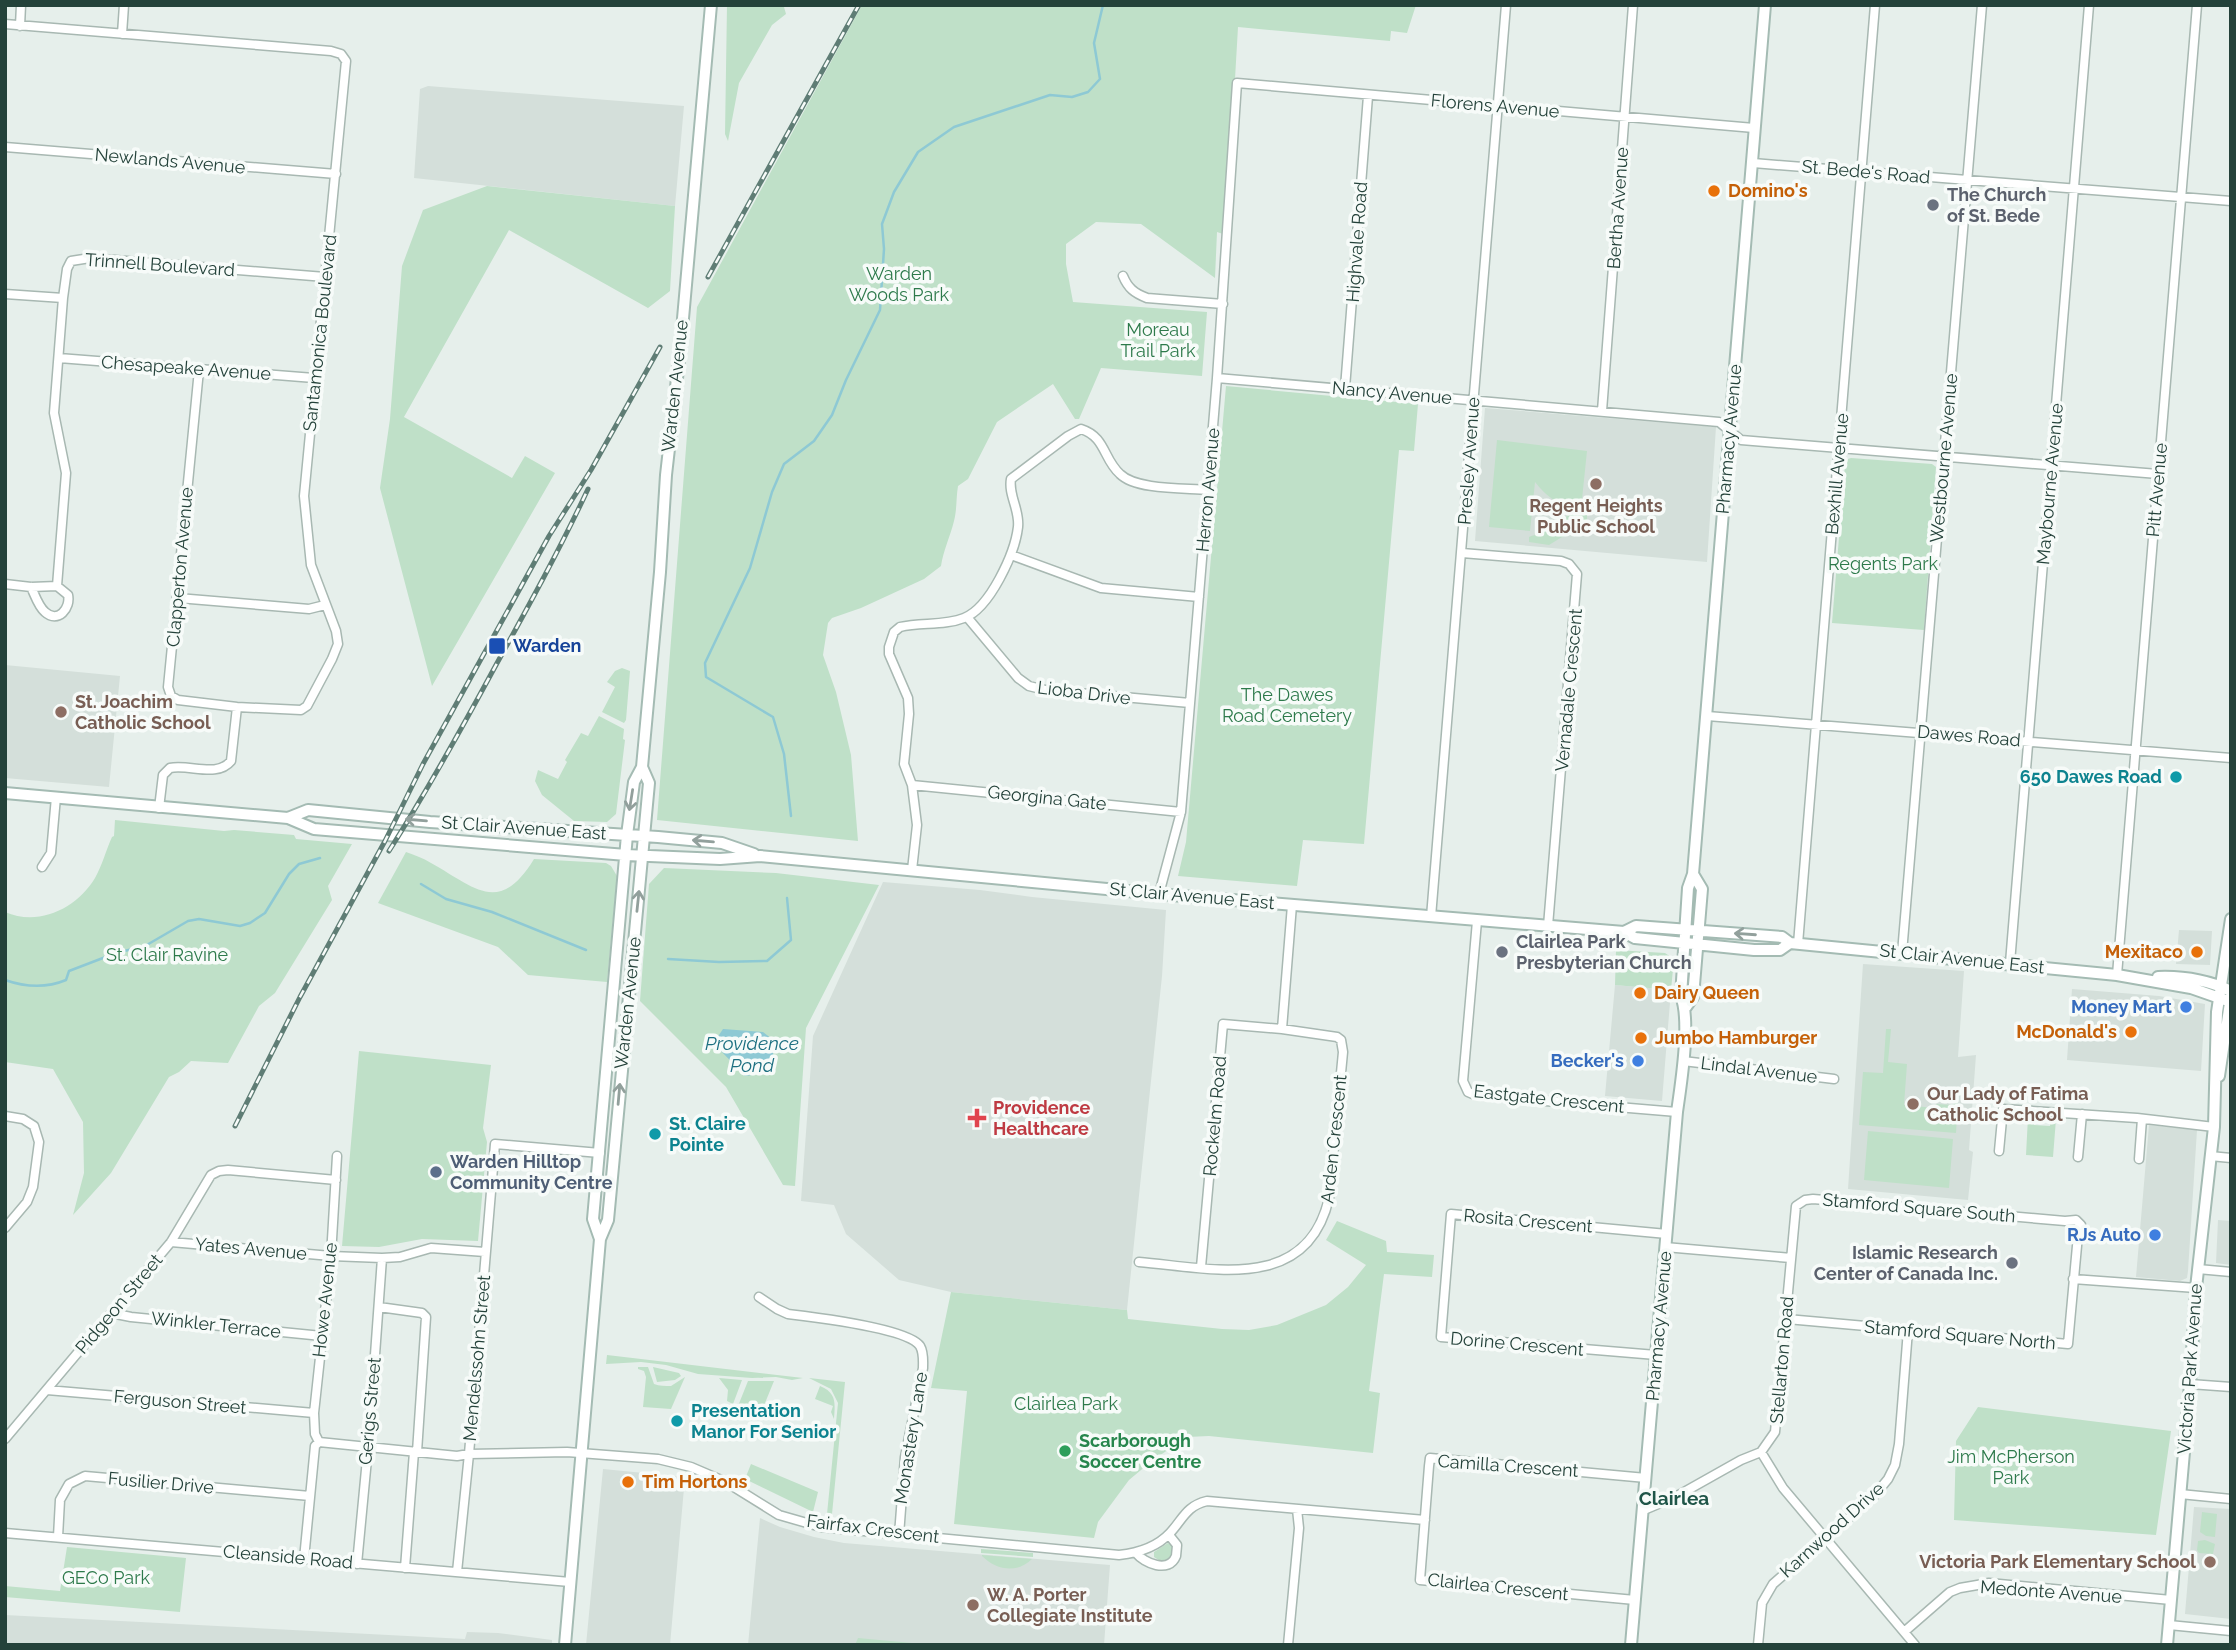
<svg xmlns="http://www.w3.org/2000/svg" width="2236" height="1650" font-family="Raleway,sans-serif">
<style>
.built{fill:#d4dfda}
.green{fill:#bfe0c8}
.water{fill:#8ec9d4}
.lines{fill:none;stroke-linecap:round;stroke-linejoin:round}
.stream{stroke:#8ec9d4;stroke-width:2.5}
.street-casing{stroke:#a8b8b2;stroke-width:11}
.secondary-casing{stroke:#a4bbb3;stroke-width:14}
.street{stroke:#fff;stroke-width:8}
.secondary{stroke:#fff;stroke-width:10}
.rail-casing{stroke:#5f7d75;stroke-width:5}
.rail{stroke:#f7fbf9;stroke-width:2.5;stroke-dasharray:8;stroke-linecap:butt}
.oneway{stroke:#92a09c}
.food-dot{fill:#e8710a;stroke:#f7fbf9;stroke-width:2.5}
.worship-dot{fill:#6b7280;stroke:#f7fbf9;stroke-width:2.5}
.education-dot{fill:#8d6e63;stroke:#f7fbf9;stroke-width:2.5}
.transit-dot{fill:#1a4fb4;stroke:#f7fbf9;stroke-width:2.5}
.culture-dot{fill:#0f9aa8;stroke:#f7fbf9;stroke-width:2.5}
.shop-dot{fill:#3f7fe0;stroke:#f7fbf9;stroke-width:2.5}
.health-dot{fill:#e0444e;stroke:#f7fbf9;stroke-width:2.5}
.service-dot{fill:#5c6f8a;stroke:#f7fbf9;stroke-width:2.5}
.leisure-dot{fill:#2e9e5b;stroke:#f7fbf9;stroke-width:2.5}
.labels{text-anchor:middle;stroke-width:7;stroke-linejoin:round;paint-order:stroke}
.street-label{font-size:18px;fill:#24423a;stroke:#f7fbf9}
.food-label{font-size:18px;font-weight:bold;fill:#c56008;stroke:#f7fbf9;text-anchor:start}
.worship-label{font-size:18px;font-weight:bold;fill:#5b616d;stroke:#f7fbf9;text-anchor:start}
.park-label{font-size:18px;fill:#2d7a4b;stroke:#f7fbf9}
.education-label{font-size:18px;font-weight:bold;fill:#785e54;stroke:#f7fbf9;text-anchor:start}
.transit-label{font-size:18px;font-weight:bold;fill:#164399;stroke:#f7fbf9;text-anchor:start}
.culture-label{font-size:18px;font-weight:bold;fill:#0d838f;stroke:#f7fbf9;text-anchor:start}
.shop-label{font-size:18px;font-weight:bold;fill:#366cbe;stroke:#f7fbf9;text-anchor:end}
.health-label{font-size:18px;font-weight:bold;fill:#be3a42;stroke:#f7fbf9;text-anchor:start}
.service-label{font-size:18px;font-weight:bold;fill:#4e5e75;stroke:#f7fbf9;text-anchor:start}
.leisure-label{font-size:18px;font-weight:bold;fill:#27864d;stroke:#f7fbf9;text-anchor:start}
.water-label{font-size:19px;font-style:italic;fill:#1c6f80;stroke:#f7fbf9}
.neighbourhood-label{font-size:19px;font-weight:bold;fill:#1f5548;stroke:#f7fbf9}
</style>
<rect width="100%" height="100%" fill="#e6efeb"/>
<!-- built -->
<path class="built" d="M428,86L684,106L675,206L414,178L420,89Z
M1485,408L1716,427L1707,562L1475,541Z
M5,665L120,676L109,787L5,778Z
M883,882L980,890L1032,897L1166,910L1162,976L1127,1310L951,1292L899,1280L846,1234L834,1205L801,1201L813,1036Z
M2179,930L2212,931L2210,965L2176,964Z
M1863,964L1964,971L1958,1057L1976,1055L1969,1150L1973,1152L1968,1200L1848,1189Z
M1615,985L1671,990L1662,1101L1605,1096Z
M2072,989L2159,996L2205,1004L2201,1071L2067,1060Z
M2149,1125L2197,1130L2188,1271L2187,1278L2180,1281L2136,1277Z
M2218,1220L2231,1221V1265L2216,1263Z
M603,1469L685,1477L670,1645H586Z
M2194,1507L2231,1509V1619L2185,1614Z
M760,1518L780,1527L814,1537L844,1543L1110,1565L1104,1645H748Z
M5,1615L465,1639L467,1632L498,1633L552,1640V1645H5Z"/>
<!-- green -->
<path class="green" d="M727,5H781L784,7L786,14L772,25L739,83L728,141L725,134Z
M862,5H1416L1407,33L1391,31L1390,41L1238,27L1226,235L1217,232L1215,278L1141,224L1096,222L1066,244V264L1073,302L1207,312L1202,376L1101,368L1079,419H1075L1053,384L997,422L968,479L958,486C956,498 957,510 954,521C950,537 943,551 941,566L924,579L861,608L832,618L828,623L823,655L836,692L851,755L858,841L657,820L697,307Z
M487,186L675,206L670,291L648,308L509,230L404,417L512,478L525,456L555,473L432,686L380,488L390,419L402,266L423,210Z
M1226,386L1418,404L1414,451L1399,450L1364,844L1303,840L1297,886L1178,876L1186,842Z
M1497,440L1587,451L1581,509C1562,509 1546,496 1535,482L1530,531L1489,527Z
M1851,458L1932,464L1936,467L1924,630L1832,623L1845,464L1848,459Z
M1572,514L1587,515V531L1562,537L1549,545L1529,542V537C1533,535 1537,535 1541,533C1552,528 1560,518 1572,514Z
M622,668L630,671L626,720L624,723L602,712L615,687L607,682L615,671Z
M599,716L624,729L623,739L625,740L616,814L607,822L574,821L542,795L535,781L538,770L558,779L567,762L565,760L581,733L588,736Z
M115,820L224,831L234,830L294,835L296,839L352,844L328,886L332,900L275,993L259,1006L228,1063L191,1061L179,1072L169,1077L111,1173L73,1215L84,1173L83,1122L53,1069L5,1062V912C39,927 77,908 95,878C102,866 106,850 112,837L114,836Z
M406,852C414,855 423,858 431,863C473,886 499,917 534,859L606,863L611,866L617,876L607,982L528,975L498,947L378,903Z
M664,868L776,873L879,885L806,1028L795,1186L783,1185L726,1087L640,1001L649,884Z
M1616,950L1665,953L1674,959L1671,990L1615,985Z
M1886,1029H1891L1888,1062L1907,1064L1904,1105L1935,1108L1936,1104L1952,1105L1958,1101L1956,1133L1859,1125L1863,1072L1883,1073Z
M359,1051L491,1065L483,1128L487,1142L478,1241L422,1239L379,1247L342,1246Z
M2028,1117H2034V1125L2050,1126L2051,1119H2056L2053,1157L2026,1155Z
M1868,1131L1953,1139L1949,1188L1864,1180Z
M1337,1221L1386,1241L1387,1252L1434,1255L1432,1277L1384,1274L1369,1391L1380,1393L1373,1453L1209,1436L1187,1437L1153,1460L1129,1480L1098,1522L1094,1538L954,1524L967,1391L931,1388L951,1292L1127,1310L1128,1319L1222,1329L1249,1330L1277,1325L1326,1305L1348,1287L1366,1265L1326,1240Z
M607,1355L803,1378L792,1380L776,1377L752,1378L698,1374L666,1365L641,1362L606,1364Z
M638,1367H648L654,1384C659,1386 666,1386 671,1386L685,1377L671,1409L643,1407L646,1377L644,1371L638,1369Z
M653,1367L679,1373L681,1376L675,1380L657,1382Z
M719,1378L742,1380L733,1404L727,1401L728,1390Z
M809,1378L845,1382L832,1514H827L838,1403L831,1389Z
M748,1381H774L758,1420L736,1411Z
M820,1386C837,1393 835,1403 834,1419L831,1412L833,1406L815,1399Z
M1978,1407L2171,1431L2156,1535L1954,1520L1956,1441Z
M751,1464L818,1492L813,1512L745,1479Z
M2202,1512L2217,1514L2215,1537L2206,1536L2200,1532Z
M2205,1540L2215,1544L2213,1554L2199,1553L2197,1550L2198,1541Z
M1168,1543L1173,1546L1174,1553L1171,1560C1164,1563 1161,1562 1154,1557V1552Z
M67,1547L186,1558L180,1612L5,1597V1586L60,1591Z
M981,1549L1033,1553V1557L981,1553Z
M982,1556V1555L1032,1559C1017,1574 996,1570 982,1556Z
M858,1638L912,1643L915,1645H855Z"/>
<!-- water -->
<path class="water" d="M723,1029L763,1032L772,1039L774,1066L765,1073L745,1076L721,1051L717,1038Z"/>
<g class="lines">
<!-- stream -->
<path class="stream" d="M791,816L784,754L773,717L706,677L705,663L750,568L772,492L784,464L814,441L832,415L846,380L880,310L884,249L882,224L894,192L918,152L954,127L1050,95L1072,97L1088,92L1100,79L1094,43L1103,5
M421,884L446,899L492,912L586,950
M668,959L719,962L767,961L791,940L787,898
M5,980C25,987 47,988 66,980L69,971L116,953L145,946L188,921L199,919L240,926L250,923L265,913L289,874L299,864L320,858"/>
<!-- street casing -->
<g class="street-casing">
<path id="street" d="M5,24L331,51L341,54L346,61L304,496L311,565L336,631L338,644L332,659L307,706L301,710L237,707L178,700L171,696L168,687L199,370
M20,26L21,5
M122,34L124,5
M5,147L336,174
M1753,163L2231,201
M1123,276C1128,288 1134,293 1147,298L1223,304
M5,294L63,298
M59,358L314,378
M1217,378L1719,422L1741,440L2158,474
M1345,388L1368,96
M1602,411L1633,5
M1462,553L1561,561L1569,564L1577,574L1548,926
M1011,555L1101,588L1199,597
M5,584L31,587L57,586L66,473L54,413L63,298L67,269L71,261L90,258L325,277
M31,587C35,595 38,606 45,612C58,624 71,608 68,595L57,586
M178,598L309,609L325,605
M967,617L1018,678L1029,686L1045,690L1190,703
M1707,716L2231,758
M912,785L1181,812
M159,808L163,775L170,768C190,764 217,778 231,761L237,707
M42,867L51,853L56,797
M912,870L917,825L912,785L904,764L909,714L908,698L889,654V647L894,632L900,627C921,622 944,626 964,618C990,608 1015,553 1018,527C1020,510 1008,495 1011,479L1068,436L1081,429C1106,437 1103,459 1120,474C1136,490 1185,488 1207,490
M1159,894L1181,812L1217,378L1237,83L1754,128
M1431,917L1506,5
M1477,921L1463,1081L1468,1092L1475,1095L1677,1112
M1798,944L1875,5
M1902,953L1982,5
M2010,963L2089,5
M2117,975L2197,5
M1282,1029L1292,905
M1683,1061L1834,1079
M5,1116L23,1119L34,1126L39,1142L33,1187L27,1202L5,1228
M1999,1151L2003,1109L2137,1118L2214,1127
M337,1156L331,1256L314,1413L315,1434L319,1442L457,1456L469,1454L567,1452L658,1459L691,1467L726,1482L779,1515L821,1527L1119,1555C1138,1553 1156,1548 1170,1533C1183,1519 1186,1506 1207,1501L1425,1520
M2210,1156L2231,1158
M2078,1157L2082,1114
M2139,1159L2142,1119
M171,1242L331,1256L382,1258L400,1257L431,1248L485,1252
M1665,1247L1791,1258
M1139,1262C1211,1268 1307,1294 1329,1198L1343,1052L1341,1040L1337,1037L1282,1029L1223,1024L1201,1267
M2198,1269L2231,1272
M2073,1279L2196,1288
M759,1297L777,1309L788,1314C813,1317 908,1328 920,1346C924,1353 923,1361 923,1368L905,1457L899,1535
M379,1307L422,1313L426,1317L417,1452
M111,1313L131,1317L322,1336
M1656,1355L1441,1337L1451,1214L1667,1234
M2190,1384L2231,1387
M47,1390L314,1413
M5,1439L171,1242L211,1175L219,1171L228,1170L336,1180
M1761,1452L1783,1488L1915,1645
M2180,1494L2231,1499
M1644,1510L1677,1496L1741,1460L1761,1452L1775,1432L1796,1206L1805,1200L1813,1199L2065,1221L2076,1220L2081,1225L2078,1235L2068,1344L1787,1319
M5,1533L570,1582
M58,1537L60,1500L69,1484L85,1476L310,1496
M1136,1553C1144,1563 1169,1574 1176,1556C1176,1556 1177,1546 1177,1545L1169,1535
M304,1559L315,1446L319,1442
M357,1564L369,1438L382,1258
M405,1568L414,1452
M457,1572L469,1454L495,1144L600,1153
M1635,1600L1420,1580L1429,1466L1430,1458L1646,1478
M2169,1625L2231,1631
M1904,1632L1950,1592L1960,1588L1989,1583L2171,1600
M1288,1645L1299,1528L1297,1509
M1758,1645L1762,1603L1773,1584L1874,1496L1888,1479L1895,1465L1899,1444L1908,1330"/>
</g>
<!-- secondary casing -->
<g class="secondary-casing">
<path id="secondary" d="M5,793L288,818L314,829L626,855L720,859L760,856L1159,894L1624,932L1635,938L1754,950H1780L1790,943
M288,818L308,810L430,822L658,837L722,843L754,854
M1624,932L1636,926L1782,937L1790,943L2117,975L2191,988L2231,1002
M2158,977C2184,976 2207,980 2231,991
M1686,1007L1693,997L1702,889L1693,874
M2219,1076L2231,996
M600,1239L593,1219L627,835L634,782L642,767L660,572L666,475L680,352L711,5
M565,1645L600,1239L608,1220L649,783L642,767
M1631,1645L1677,1112C1681,1084 1691,1021 1681,996L1688,888L1693,874L1765,5
M2167,1645L2190,1384L2196,1288L2214,1127L2217,1012L2231,919"/>
</g>
<!-- street -->
<use href="#street" class="street"/>
<!-- secondary -->
<use href="#secondary" class="secondary"/>
<!-- rail casing -->
<g class="rail-casing">
<path id="rail" d="M708,277L859,5
M389,851C427,791 462,728 496,665C528,607 560,549 588,489
M235,1126L300,997L385,841L423,764L470,679L549,536L591,470L660,347"/>
</g>
<!-- rail -->
<use href="#rail" class="rail"/>
</g>
<!-- one-way arrows -->
<defs><path id="oneway-shaft" d="M-6 0H5M1.5-3L5.5 0L1.5 3" fill="none" stroke-width="1.6" stroke-linecap="round" stroke-linejoin="round" transform="scale(1.75)"/></defs>
<g class="oneway">
<use href="#oneway-shaft" transform="translate(631 800) rotate(99)"/>
<use href="#oneway-shaft" transform="translate(416 820) rotate(-175)"/>
<use href="#oneway-shaft" transform="translate(703 841) rotate(-175)"/>
<use href="#oneway-shaft" transform="translate(638 901) rotate(-84)"/>
<use href="#oneway-shaft" transform="translate(1745 934) rotate(-176)"/>
<use href="#oneway-shaft" transform="translate(619 1094) rotate(-85)"/>
</g>
<!-- markers -->
<g class="food-dot">
<circle cx="1714" cy="191" r="7"/>
<circle cx="2197" cy="952" r="7"/>
<circle cx="1640" cy="993" r="7"/>
<circle cx="2131" cy="1032" r="7"/>
<circle cx="1641" cy="1038" r="7"/>
<circle cx="628" cy="1482" r="7"/>
</g>
<g class="worship-dot">
<circle cx="1933" cy="205" r="7"/>
<circle cx="1502" cy="952" r="7"/>
<circle cx="2012" cy="1263" r="7"/>
</g>
<g class="education-dot">
<circle cx="1596" cy="484" r="7"/>
<circle cx="61" cy="712" r="7"/>
<circle cx="1913" cy="1104" r="7"/>
<circle cx="2210" cy="1562" r="7"/>
<circle cx="973" cy="1605" r="7"/>
</g>
<rect class="transit-dot" x="488" y="637" width="18" height="18" rx="3.5"/>
<g class="culture-dot">
<circle cx="2176" cy="777" r="7"/>
<circle cx="655" cy="1134" r="7"/>
<circle cx="677" cy="1421" r="7"/>
</g>
<g class="shop-dot">
<circle cx="2186" cy="1007" r="7"/>
<circle cx="1638" cy="1061" r="7"/>
<circle cx="2155" cy="1235" r="7"/>
</g>
<path class="health-dot" d="M973.5 1107.5h7v7h7v7h-7v7h-7v-7h-7v-7h7z"/>
<circle class="service-dot" cx="436" cy="1172" r="7"/>
<circle class="leisure-dot" cx="1065" cy="1451" r="7"/>
<g class="labels">
<!-- street labels -->
<g class="street-label">
<text transform="translate(1495 106) rotate(5)" y="6">Florens Avenue</text>
<text transform="translate(170 161) rotate(5)" y="6">Newlands Avenue</text>
<text transform="translate(1866 172) rotate(5)" y="6">St. Bede's Road</text>
<text transform="translate(1618 208) rotate(-86)" y="6">Bertha Avenue</text>
<text transform="translate(1357 242) rotate(-86)" y="6">Highvale Road</text>
<text transform="translate(160 265) rotate(4)" y="6">Trinnell Boulevard</text>
<text transform="translate(320 333) rotate(-84)" y="6">Santamonica Boulevard</text>
<text transform="translate(186 368) rotate(4)" y="6">Chesapeake Avenue</text>
<text transform="translate(675 386) rotate(-84)" y="6">Warden Avenue</text>
<text transform="translate(1392 393) rotate(5)" y="6">Nancy Avenue</text>
<text transform="translate(1729 439) rotate(-85)" y="6">Pharmacy Avenue</text>
<text transform="translate(1944 458) rotate(-85)" y="6">Westbourne Avenue</text>
<text transform="translate(1469 461) rotate(-86)" y="6">Presley Avenue</text>
<text transform="translate(1837 474) rotate(-85)" y="6">Bexhill Avenue</text>
<text transform="translate(2050 484) rotate(-85)" y="6">Maybourne Avenue</text>
<text transform="translate(1208 490) rotate(-85)" y="6">Herron Avenue</text>
<text transform="translate(2157 490) rotate(-85)" y="6">Pitt Avenue</text>
<text transform="translate(180 567) rotate(-85)" y="6">Clapperton Avenue</text>
<text transform="translate(1569 690) rotate(-85)" y="6">Vernadale Crescent</text>
<text transform="translate(1084 693) rotate(7)" y="6">Lioba Drive</text>
<text transform="translate(1969 736) rotate(5)" y="6">Dawes Road</text>
<text transform="translate(1047 798) rotate(6)" y="6">Georgina Gate</text>
<text transform="translate(524 828) rotate(4)" y="6">St Clair Avenue East</text>
<text transform="translate(1192 896) rotate(5)" y="6">St Clair Avenue East</text>
<text transform="translate(1962 959) rotate(6)" y="6">St Clair Avenue East</text>
<text transform="translate(628 1003) rotate(-84)" y="6">Warden Avenue</text>
<text transform="translate(1759 1070) rotate(7)" y="6">Lindal Avenue</text>
<text transform="translate(1549 1099) rotate(6)" y="6">Eastgate Crescent</text>
<text transform="translate(1215 1116) rotate(-85)" y="6">Rockelm Road</text>
<text transform="translate(1334 1139) rotate(-84)" y="6">Arden Crescent</text>
<text transform="translate(1919 1208) rotate(5)" y="6">Stamford Square South</text>
<text transform="translate(1528 1221) rotate(5)" y="6">Rosita Crescent</text>
<text transform="translate(251 1249) rotate(5)" y="6">Yates Avenue</text>
<text transform="translate(325 1300) rotate(-84)" y="6">Howe Avenue</text>
<text transform="translate(119 1304) rotate(-50)" y="6">Pidgeon Street</text>
<text transform="translate(216 1325) rotate(6)" y="6">Winkler Terrace</text>
<text transform="translate(1659 1326) rotate(-85)" y="6">Pharmacy Avenue</text>
<text transform="translate(1960 1335) rotate(5)" y="6">Stamford Square North</text>
<text transform="translate(1517 1344) rotate(5)" y="6">Dorine Crescent</text>
<text transform="translate(477 1358) rotate(-85)" y="6">Mendelssohn Street</text>
<text transform="translate(1782 1360) rotate(-85)" y="6">Stellarton Road</text>
<text transform="translate(2190 1369) rotate(-86)" y="6">Victoria Park Avenue</text>
<text transform="translate(180 1402) rotate(5)" y="6">Ferguson Street</text>
<text transform="translate(370 1411) rotate(-85)" y="6">Gerigs Street</text>
<text transform="translate(911 1438) rotate(-81)" y="6">Monastery Lane</text>
<text transform="translate(1508 1466) rotate(4)" y="6">Camilla Crescent</text>
<text transform="translate(161 1483) rotate(5)" y="6">Fusilier Drive</text>
<text transform="translate(873 1529) rotate(7)" y="6">Fairfax Crescent</text>
<text transform="translate(1832 1530) rotate(-42)" y="6">Karnwood Drive</text>
<text transform="translate(288 1557) rotate(5)" y="6">Cleanside Road</text>
<text transform="translate(1498 1587) rotate(6)" y="6">Clairlea Crescent</text>
<text transform="translate(2051 1592) rotate(4)" y="6">Medonte Avenue</text>
</g>
<!-- food labels -->
<g class="food-label">
<text x="1728" y="197">Domino's</text>
<text x="2183" y="958" text-anchor="end">Mexitaco</text>
<text x="1654" y="999">Dairy Queen</text>
<text x="2117" y="1038" text-anchor="end">McDonald's</text>
<text x="1655" y="1044">Jumbo Hamburger</text>
<text x="642" y="1488">Tim Hortons</text>
</g>
<!-- worship labels -->
<g class="worship-label">
<text x="1947" y="201">The Church<tspan x="1947" dy="21">of St. Bede</tspan></text>
<text x="1516" y="948">Clairlea Park<tspan x="1516" dy="21">Presbyterian Church</tspan></text>
<text x="1998" y="1259" text-anchor="end">Islamic Research<tspan x="1998" dy="21">Center of Canada Inc.</tspan></text>
</g>
<!-- park labels -->
<g class="park-label">
<text x="899" y="280">Warden<tspan x="899" dy="21">Woods Park</tspan></text>
<text x="1158" y="336">Moreau<tspan x="1158" dy="21">Trail Park</tspan></text>
<text x="1883" y="570">Regents Park</text>
<text x="1287" y="701">The Dawes<tspan x="1287" dy="21">Road Cemetery</tspan></text>
<text x="167" y="961">St. Clair Ravine</text>
<text x="1066" y="1410">Clairlea Park</text>
<text x="2011" y="1463">Jim McPherson<tspan x="2011" dy="21">Park</tspan></text>
<text x="106" y="1584">GECo Park</text>
</g>
<!-- education labels -->
<g class="education-label">
<text x="1596" y="512" text-anchor="middle">Regent Heights<tspan x="1596" dy="21">Public School</tspan></text>
<text x="75" y="708">St. Joachim<tspan x="75" dy="21">Catholic School</tspan></text>
<text x="1927" y="1100">Our Lady of Fatima<tspan x="1927" dy="21">Catholic School</tspan></text>
<text x="2196" y="1568" text-anchor="end">Victoria Park Elementary School</text>
<text x="987" y="1601">W. A. Porter<tspan x="987" dy="21">Collegiate Institute</tspan></text>
</g>
<!-- transit labels -->
<g class="transit-label">
<text x="513" y="652">Warden</text>
</g>
<!-- culture labels -->
<g class="culture-label">
<text x="2162" y="783" text-anchor="end">650 Dawes Road</text>
<text x="669" y="1130">St. Claire<tspan x="669" dy="21">Pointe</tspan></text>
<text x="691" y="1417">Presentation<tspan x="691" dy="21">Manor For Senior</tspan></text>
</g>
<!-- shop labels -->
<g class="shop-label">
<text x="2172" y="1013">Money Mart</text>
<text x="1624" y="1067">Becker's</text>
<text x="2141" y="1241">RJs Auto</text>
</g>
<!-- health labels -->
<g class="health-label">
<text x="993" y="1114">Providence<tspan x="993" dy="21">Healthcare</tspan></text>
</g>
<!-- service labels -->
<g class="service-label">
<text x="450" y="1168">Warden Hilltop<tspan x="450" dy="21">Community Centre</tspan></text>
</g>
<!-- leisure labels -->
<g class="leisure-label">
<text x="1079" y="1447">Scarborough<tspan x="1079" dy="21">Soccer Centre</tspan></text>
</g>
<!-- water labels -->
<g class="water-label">
<text x="752" y="1050">Providence<tspan x="752" dy="22">Pond</tspan></text>
</g>
<!-- neighbourhood labels -->
<g class="neighbourhood-label">
<text x="1674" y="1505">Clairlea</text>
</g>
</g>
<!-- border -->
<rect width="2236" height="1650" fill="none" stroke="#24423a" stroke-width="14"/>
</svg>
